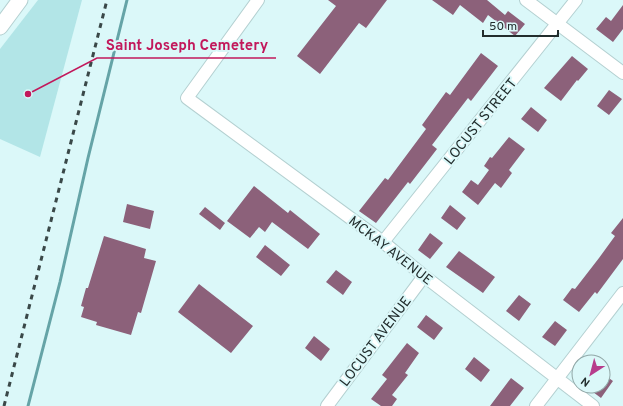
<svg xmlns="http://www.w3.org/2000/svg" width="623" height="406" font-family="Overpass,sans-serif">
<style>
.green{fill:#b2e5e7}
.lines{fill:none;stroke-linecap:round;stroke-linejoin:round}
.stream{stroke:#65a4a7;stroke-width:3}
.building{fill:#8c617a}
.minor-casing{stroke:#b4d0d1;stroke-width:14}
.major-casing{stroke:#b4d0d1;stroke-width:17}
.minor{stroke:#fff;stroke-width:12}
.major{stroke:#fff;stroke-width:15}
.rail{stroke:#3a4848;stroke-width:3;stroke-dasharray:5 5;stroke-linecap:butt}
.labels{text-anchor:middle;stroke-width:4;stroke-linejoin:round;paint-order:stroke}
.street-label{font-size:14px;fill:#222d2d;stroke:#dbf8f9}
.leader{fill:none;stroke:#c2185b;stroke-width:1.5}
.callout-dot{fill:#c2185b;stroke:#dbf8f9;stroke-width:1.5}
.callout-label{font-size:15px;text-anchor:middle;font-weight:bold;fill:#c2185b;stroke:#dbf8f9;stroke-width:4;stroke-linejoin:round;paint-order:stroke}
</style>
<rect width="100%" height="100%" fill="#dbf8f9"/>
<!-- green -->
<path class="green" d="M38,0H82L40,157L0,139V49Z"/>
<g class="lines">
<!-- stream -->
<path class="stream" d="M28,406L60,282L88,158L127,0"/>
</g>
<!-- building -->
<path class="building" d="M328,0H387L366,28L359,23L320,74L297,56L336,6Z
M432,0H487L505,15L508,11L525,24L515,36L488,15L483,23L460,5L453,15Z
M623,5V29L613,42L596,29L606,17L611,21Z
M481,53L498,66L471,101L468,98L432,145L437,149L410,184L408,182L376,223L359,211L385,178L388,180L426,129L422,125L446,92L450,95Z
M572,56L588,69L578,81L577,80L561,101L544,88Z
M609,90L622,99L609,115L597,106Z
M531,107L547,120L538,132L521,119Z
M509,137L525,149L509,170L512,173L501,188L495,183L478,205L462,192L471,180L478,185L489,170L484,166L490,157L492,158Z
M254,186L288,213L290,210L320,234L308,249L272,222L265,232L259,227L250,238L227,221Z
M127,204L154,211L150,229L123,222Z
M450,205L466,218L457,230L441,218Z
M205,207L225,223L220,230L199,214Z
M623,218V259L597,294L595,292L579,312L563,300L572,288L575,289L599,258L615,236L611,233Z
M430,233L443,243L430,259L418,250Z
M104,236L146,249L144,258L156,261L141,313L138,312L131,335L96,325L97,322L81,317L84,307L81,306L86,288H88Z
M265,245L290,265L281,276L256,257Z
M459,251L495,277L483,293L446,267Z
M336,270L352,282L343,295L326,282Z
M199,284L253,326L231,353L178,312Z
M519,295L531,304L519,321L506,311Z
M426,315L443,328L434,340L417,327Z
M555,321L567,330L555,346L542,337Z
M314,336L330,349L321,361L305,348Z
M407,343L419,353L405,373L408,375L392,395L397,399L392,406H381L371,399L387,379L382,375Z
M474,357L490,370L481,382L465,369Z
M603,374L613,381L601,398L585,386H603Z
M511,378L524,388L510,406H490Z"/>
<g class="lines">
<!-- minor casing -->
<g class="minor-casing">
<path id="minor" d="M258,0L187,98L383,242L424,276L593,406
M526,0L623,73
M383,242L576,0
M327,406L424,276
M536,406L623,293"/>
</g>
<!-- major casing -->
<g class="major-casing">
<path id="major" d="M0,27L20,0"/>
</g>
<!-- minor -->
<use href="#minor" class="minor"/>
<!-- major -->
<use href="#major" class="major"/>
<!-- rail -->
<path class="rail" d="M4,406L107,0"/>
</g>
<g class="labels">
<!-- street labels -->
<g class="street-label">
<text transform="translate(480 121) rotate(-51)" y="5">LOCUST STREET</text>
<text transform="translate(391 250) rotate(38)" y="5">MCKAY AVENUE</text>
<text transform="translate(375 341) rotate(-53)" y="5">LOCUST AVENUE</text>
</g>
</g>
<!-- callouts -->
<path class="leader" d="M28 94L97 58H276"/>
<circle class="callout-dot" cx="28" cy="94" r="4"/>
<g class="callout-label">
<text x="187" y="50">Saint Joseph Cemetery</text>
</g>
<!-- north arrow -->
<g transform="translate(591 374) rotate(216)"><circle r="19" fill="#dbf8f9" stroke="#91a7a7"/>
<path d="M0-3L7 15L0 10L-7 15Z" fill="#b73c8c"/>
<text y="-6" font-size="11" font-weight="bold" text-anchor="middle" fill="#222d2d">N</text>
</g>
<!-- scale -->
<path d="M483 30v6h75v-6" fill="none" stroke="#222d2d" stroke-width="2"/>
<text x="489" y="30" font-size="12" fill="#222d2d" stroke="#dbf8f9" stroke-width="3" paint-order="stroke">50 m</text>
</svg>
